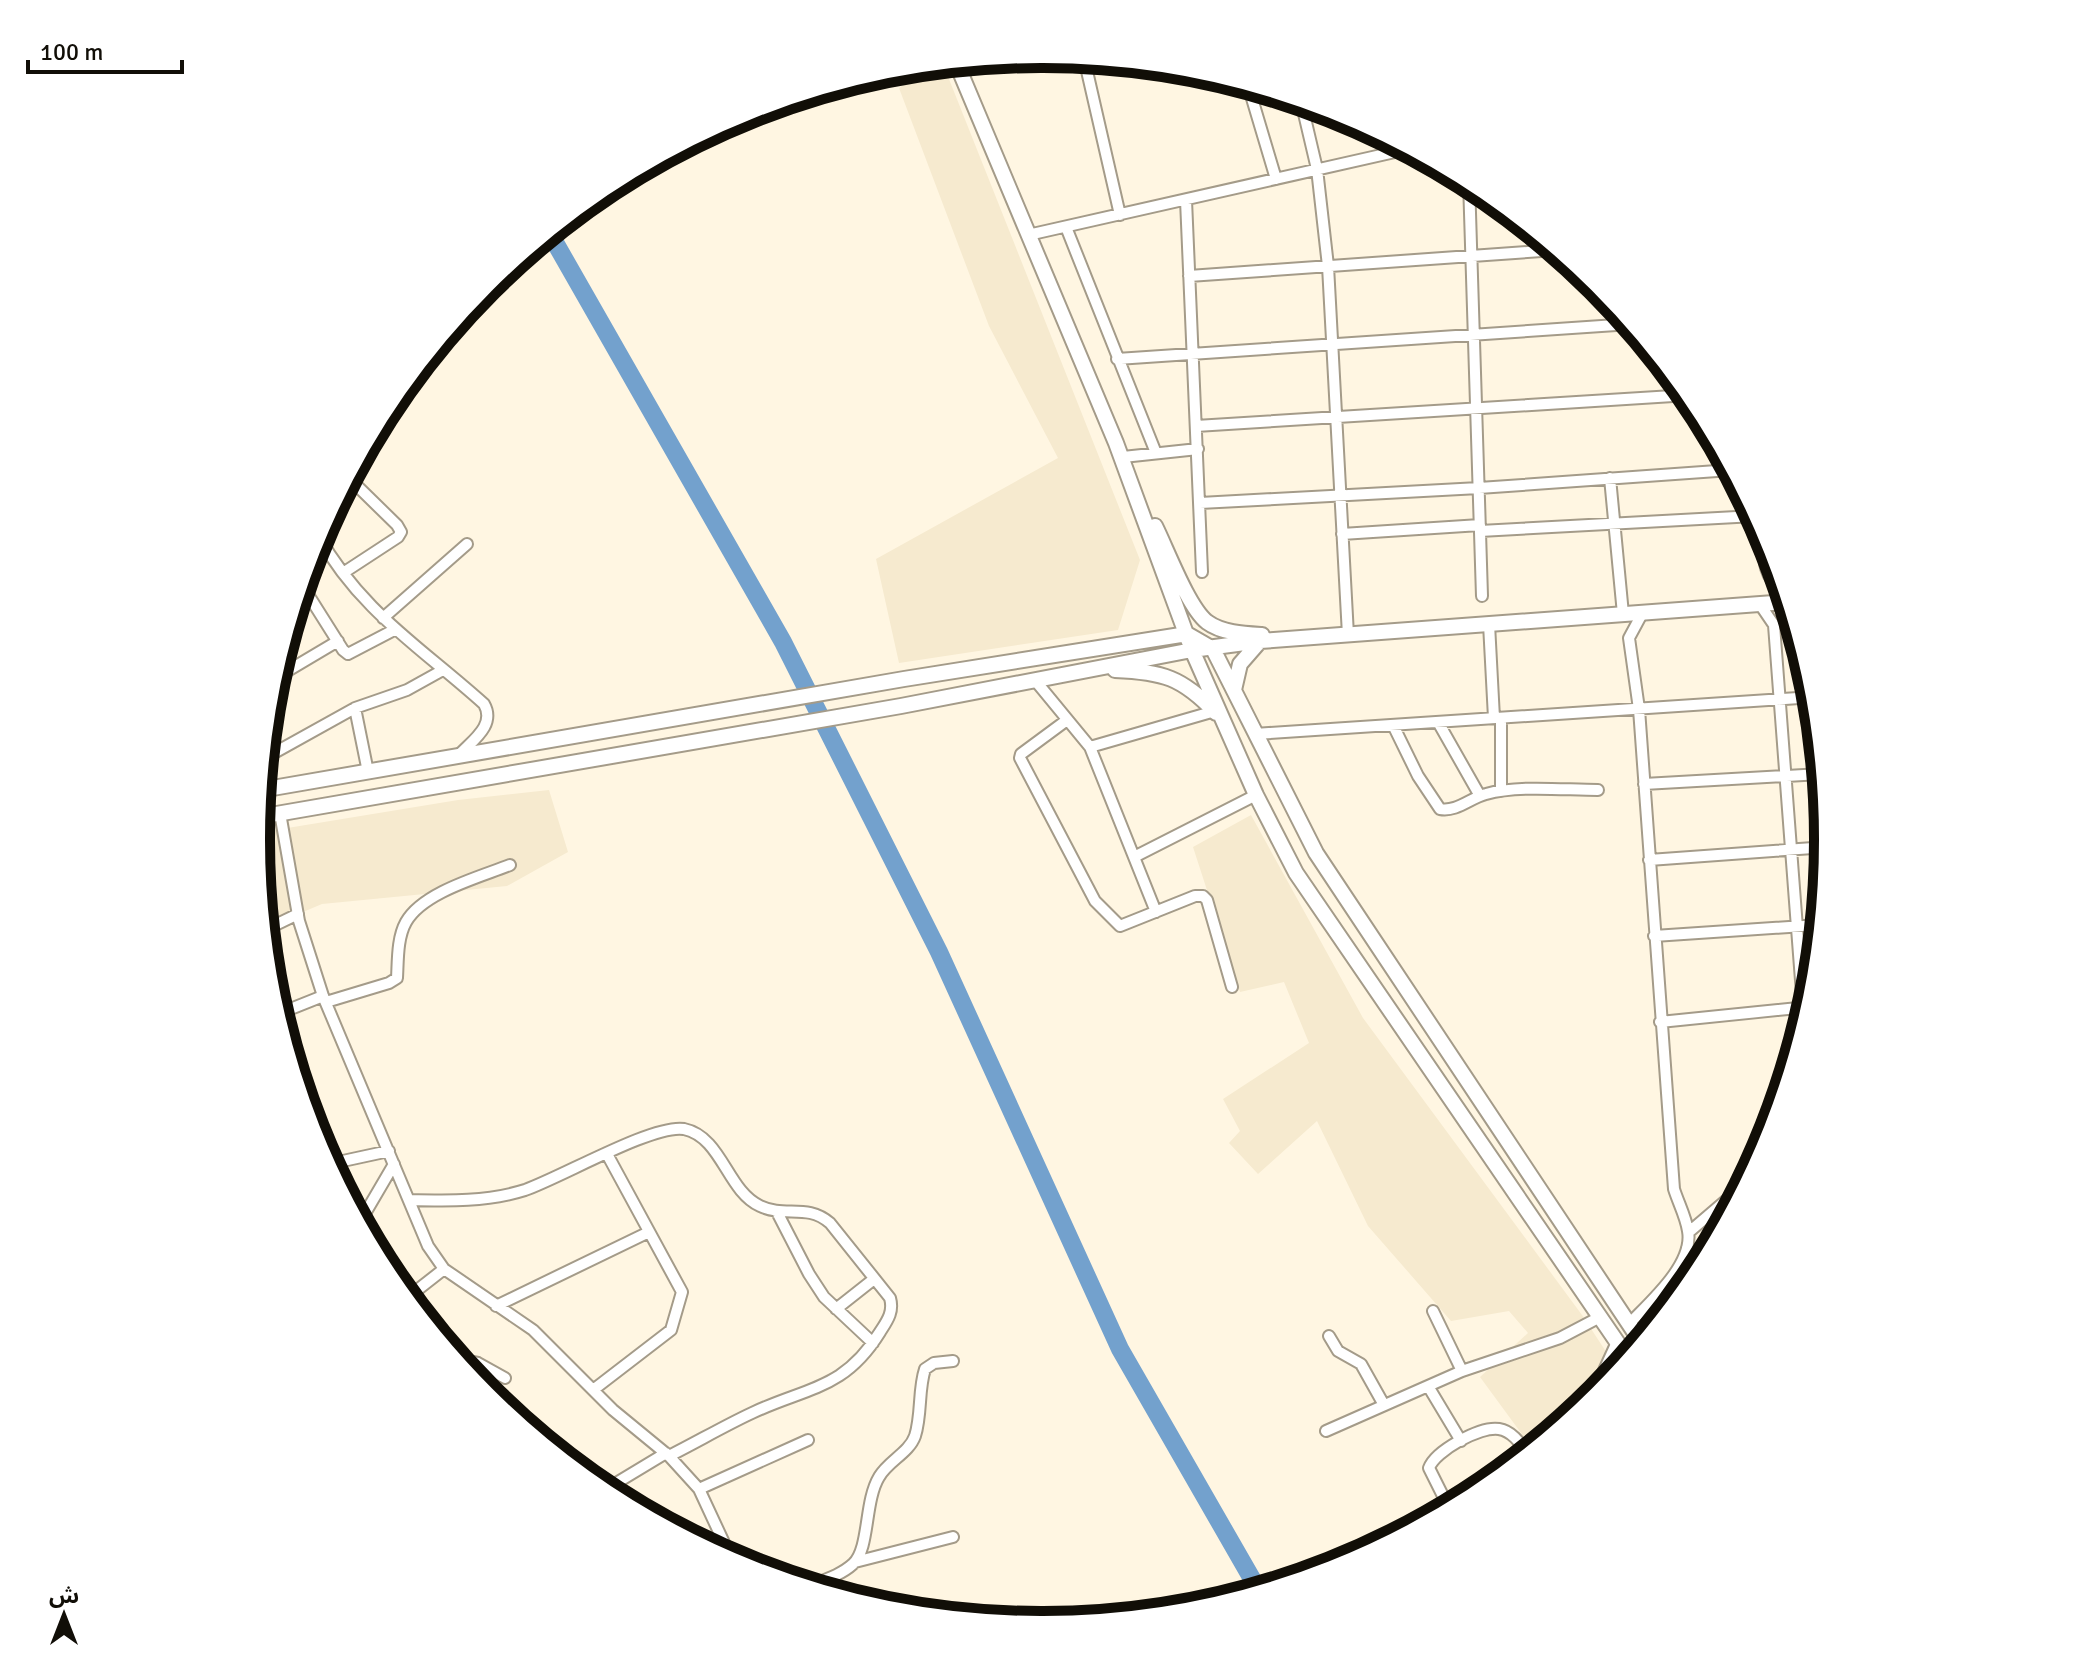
<svg xmlns="http://www.w3.org/2000/svg" width="2084" height="1679" font-family="Signika,'Noto Sans Arabic',sans-serif">
<style>
.built{fill:#f6eacf}
.lines{fill:none;stroke-linecap:round;stroke-linejoin:round}
.river{stroke:#73a1cd;stroke-width:18}
.street-casing{stroke:#a49b89;stroke-width:14}
.secondary-casing{stroke:#a49b89;stroke-width:18}
.street{stroke:#fff;stroke-width:10}
.secondary{stroke:#fff;stroke-width:14}
.rim{fill:none;stroke:#110e07;stroke-width:10}
</style>
<rect width="100%" height="100%" fill="#fff6e2"/>
<!-- built -->
<path class="built" d="M943,64L1140,560L1118,630L899,663L876,559L1058,458L989,326L899,88L931,65Z
M549,790L568,852L507,886L322,904L265,928L257,833L458,800Z
M1251,815L1363,1018L1582,1315L1618,1370L1597,1395L1532,1448L1480,1377L1528,1333L1509,1311L1451,1321L1368,1226L1317,1121L1258,1174L1229,1143L1240,1131L1223,1099L1309,1043L1284,982L1240,992L1193,847Z"/>
<g class="lines">
<!-- river -->
<path class="river" d="M549,232L783,642L939,952L1120,1349L1259,1591"/>
<!-- street casing -->
<g class="street-casing">
<path id="street" d="M1084,58L1120,215
M1248,85L1276,179
M1301,101L1317,169L1328,266L1348,635
M1469,181L1482,596
M1186,200L1202,572
M1066,227L1156,453
M1028,235L1408,149
M1189,276L1556,250
M1117,359L1631,324
M1196,426L1689,395
M1123,457L1198,449
M1610,478L1623,614
M1200,503L1479,488L1731,470
M1480,531L1755,516
M1764,531C1764,559 1761,574 1784,594
M1342,534L1480,525
M318,535C360,611 422,648 484,704C496,725 473,740 459,755
M312,553L328,552
M343,573L398,537L401,532L397,525L349,478
M302,585L343,650L348,654L394,630
M1759,603L1774,625L1804,1020
M383,618L467,544
M1489,624L1494,718
M274,679L338,641
M1034,679L1090,747L1215,711
M355,708L368,772
M1501,718V791
M1067,720L1021,754L1020,758L1095,901L1120,926L1195,896H1203L1207,900L1232,987
M1438,722L1480,796
M1393,725L1418,776L1440,809C1457,812 1470,798 1486,794C1518,785 1564,790 1598,790
M1255,734L1814,697
M1090,747L1156,912
M265,758L355,708L407,690L443,670
M1644,784L1821,774
M280,813L299,921L323,996L428,1246L444,1269L533,1330L613,1410L669,1456C697,1442 724,1426 752,1413C807,1387 844,1390 880,1332C887,1321 894,1312 890,1298L830,1223C807,1203 785,1218 760,1206C727,1191 722,1137 684,1129C653,1124 562,1177 525,1190C487,1202 449,1201 409,1200
M1134,857L1256,795
M1649,860L1827,847
M265,930L298,914
M1654,936L1819,925
M326,1002L389,983L397,978C398,961 397,938 406,922C423,892 480,877 510,865
M278,1014L323,996
M1660,1022L1808,1007
M329,1164L389,1151
M777,1212L809,1274L824,1297L873,1343
M360,1222L394,1164
M1689,1232L1744,1185
M1687,1248L1696,1273
M407,1298L444,1269
M496,1306L649,1232
M836,1309L874,1279
M1433,1311L1462,1371
M1629,1324C1650,1302 1694,1264 1688,1231C1686,1217 1678,1202 1674,1189L1639,709L1629,638L1643,612
M1329,1336L1338,1351L1361,1364L1384,1405
M457,1359L478,1363L505,1378
M1428,1386L1461,1441
M593,1390L671,1330L682,1292L607,1154
M1590,1401L1617,1342
M1326,1431L1462,1371L1560,1338L1600,1317
M669,1456L699,1489L732,1560
M699,1489L808,1440
M603,1491L666,1453
M1449,1508L1429,1468C1435,1451 1480,1426 1499,1429C1512,1431 1520,1443 1527,1453
M855,1562L953,1537
M809,1586C824,1580 841,1575 853,1564C870,1548 864,1502 879,1477C888,1461 909,1453 915,1436C922,1414 918,1390 925,1369L934,1363L953,1361"/>
</g>
<!-- secondary casing -->
<g class="secondary-casing">
<path id="secondary" d="M956,62L1116,443L1192,650L1256,795L1296,873L1628,1358
M1155,526C1167,550 1188,607 1207,622C1222,633 1244,634 1262,635
M1115,670C1163,672 1182,677 1216,713
M1234,690L1240,664L1260,641
M261,790L904,679L1187,634L1213,649L1316,853L1641,1342
M259,817L901,706L1192,650L1260,641L1787,602"/>
</g>
<!-- street -->
<use href="#street" class="street"/>
<!-- secondary -->
<use href="#secondary" class="secondary"/>
</g>
<!-- crop -->
<path d="M0 0H2084V1679H0ZM1041 68H1043A771 771 0 0 1 1814 839V840A771 771 0 0 1 1043 1611H1041A771 771 0 0 1 270 840V839A771 771 0 0 1 1041 68Z" fill="#fff" fill-rule="evenodd"/>
<path class="rim" d="M1041 68H1043A771 771 0 0 1 1814 839V840A771 771 0 0 1 1043 1611H1041A771 771 0 0 1 270 840V839A771 771 0 0 1 1041 68Z"/>
<!-- north arrow -->
<g transform="translate(64 1615)" stroke="#ffffff" stroke-width="6" paint-order="stroke">
<path d="M0-6L14 30L0 20L-14 30Z" fill="#110e07"/>
<text y="-12" font-size="22" font-weight="bold" text-anchor="middle" fill="#110e07">ش</text>
</g>
<!-- scale -->
<path d="M28 60v12h154v-12" fill="none" stroke="#110e07" stroke-width="4"/>
<text x="40" y="60" font-size="24" fill="#110e07" stroke="#ffffff" stroke-width="6" paint-order="stroke">100 m</text>
</svg>
